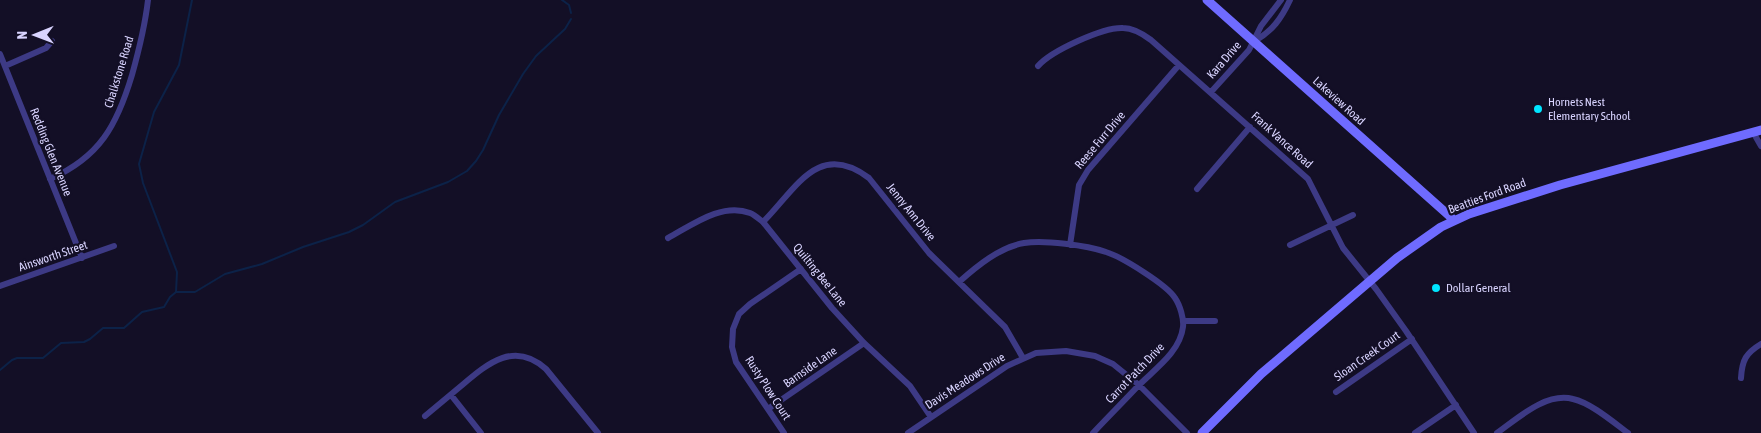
<svg xmlns="http://www.w3.org/2000/svg" width="1761" height="433" font-family="'Asap Condensed',sans-serif">
<style>
.lines{fill:none;stroke-linecap:round;stroke-linejoin:round}
.stream{stroke:#0c2248;stroke-width:2}
.minor{stroke:#3d3a85;stroke-width:6}
.secondary{stroke:#6f6bff;stroke-width:9}
.poi-dot{fill:#00e5ff;stroke:#130f26;stroke-width:2}
.labels{text-anchor:middle;stroke-width:4.5;stroke-linejoin:round;paint-order:stroke}
.street-label{font-size:12px;fill:#d9d4ff;stroke:#130f26}
.poi-label{font-size:12px;fill:#d9d4ff;stroke:#130f26;text-anchor:start}
</style>
<rect width="100%" height="100%" fill="#130f26"/>
<g class="lines">
<!-- stream -->
<path class="stream" d="M562,0L569,5L571,13
M176,292L177,272L143,183L139,164L154,112L179,65L192,0
M0,370L12,360L17,358H43L61,343L84,342L90,339L103,328H124L142,312L164,307L170,297L176,292H195L225,274L262,264L303,247L349,232L363,225L395,202L448,182L467,171L476,161L483,150L499,115L523,74L536,56L565,29L571,19"/>
<!-- minor -->
<path class="minor" d="M1255,41C1273,30 1281,19 1290,0
M0,54L82,258
M5,66L46,48L52,41
M1038,66C1051,51 1103,27 1123,28C1134,28 1143,34 1151,40L1308,179L1343,248L1376,289L1406,331L1474,433
M1211,92L1249,50L1261,26L1281,0
M1753,132L1761,146
M50,179C100,157 117,125 132,75C139,50 145,26 148,0
M1197,189L1250,127
M763,222C796,189 818,140 869,178L929,253L1005,327L1023,358
M668,238C692,225 722,202 750,213C755,215 759,219 763,222L832,308L864,343L910,386L931,417
M1070,245L1079,185L1088,170L1179,65
M1290,245L1353,215
M959,282C977,266 1000,247 1024,243C1044,240 1086,245 1106,252C1122,257 1167,285 1175,298C1180,305 1184,319 1183,327C1180,352 1155,369 1138,386C1123,402 1108,417 1093,433
M0,286L114,246
M1183,321H1215
M1741,378C1742,360 1746,353 1761,344
M1336,392L1412,339
M451,395L481,433
M768,409L864,343
M425,416C437,406 449,396 461,386C487,364 514,340 546,369L598,433
M784,433L736,362L732,347L733,329L739,314L750,304L801,269
M908,433L1007,366L1036,353L1066,351L1095,356L1113,364L1139,385L1187,433
M1415,433L1456,405
M1497,433C1518,418 1546,392 1573,399C1591,403 1613,422 1628,433"/>
<!-- secondary -->
<path class="secondary" d="M1207,0L1454,220
M1202,433L1261,374L1397,258L1441,227L1469,214L1560,185L1761,130"/>
</g>
<!-- markers -->
<g class="poi-dot">
<circle cx="1538" cy="109" r="5"/>
<circle cx="1436" cy="288" r="5"/>
</g>
<g class="labels">
<!-- street labels -->
<g class="street-label">
<text transform="translate(1224 60) rotate(-49)" y="4">Kara Drive</text>
<text transform="translate(119 72) rotate(-73)" y="4">Chalkstone Road</text>
<text transform="translate(1339 101) rotate(42)" y="4">Lakeview Road</text>
<text transform="translate(1100 140) rotate(-50)" y="4">Reese Furr Drive</text>
<text transform="translate(1282 140) rotate(42)" y="4">Frank Vance Road</text>
<text transform="translate(51 152) rotate(68)" y="4">Redding Glen Avenue</text>
<text transform="translate(1487 196) rotate(-20)" y="4">Beatties Ford Road</text>
<text transform="translate(911 212) rotate(51)" y="4">Jenny Ann Drive</text>
<text transform="translate(53 256) rotate(-19)" y="4">Ainsworth Street</text>
<text transform="translate(820 275) rotate(51)" y="4">Quilting Bee Lane</text>
<text transform="translate(1367 356) rotate(-35)" y="4">Sloan Creek Court</text>
<text transform="translate(810 367) rotate(-35)" y="4">Barnside Lane</text>
<text transform="translate(1135 373) rotate(-46)" y="4">Carrot Patch Drive</text>
<text transform="translate(965 381) rotate(-33)" y="4">Davis Meadows Drive</text>
<text transform="translate(768 388) rotate(57)" y="4">Rusty Plow Court</text>
</g>
<!-- poi labels -->
<g class="poi-label">
<text x="1548" y="106">Hornets Nest<tspan x="1548" dy="14">Elementary School</tspan></text>
<text x="1446" y="292">Dollar General</text>
</g>
</g>
<!-- north arrow -->
<g transform="translate(35 35) rotate(269)" stroke="#130f26" stroke-width="4" paint-order="stroke">
<path d="M0-4L9 19L0 12L-9 19Z" fill="#d9d4ff"/>
<text y="-8" font-size="14" font-weight="bold" text-anchor="middle" fill="#d9d4ff">N</text>
</g>
</svg>
